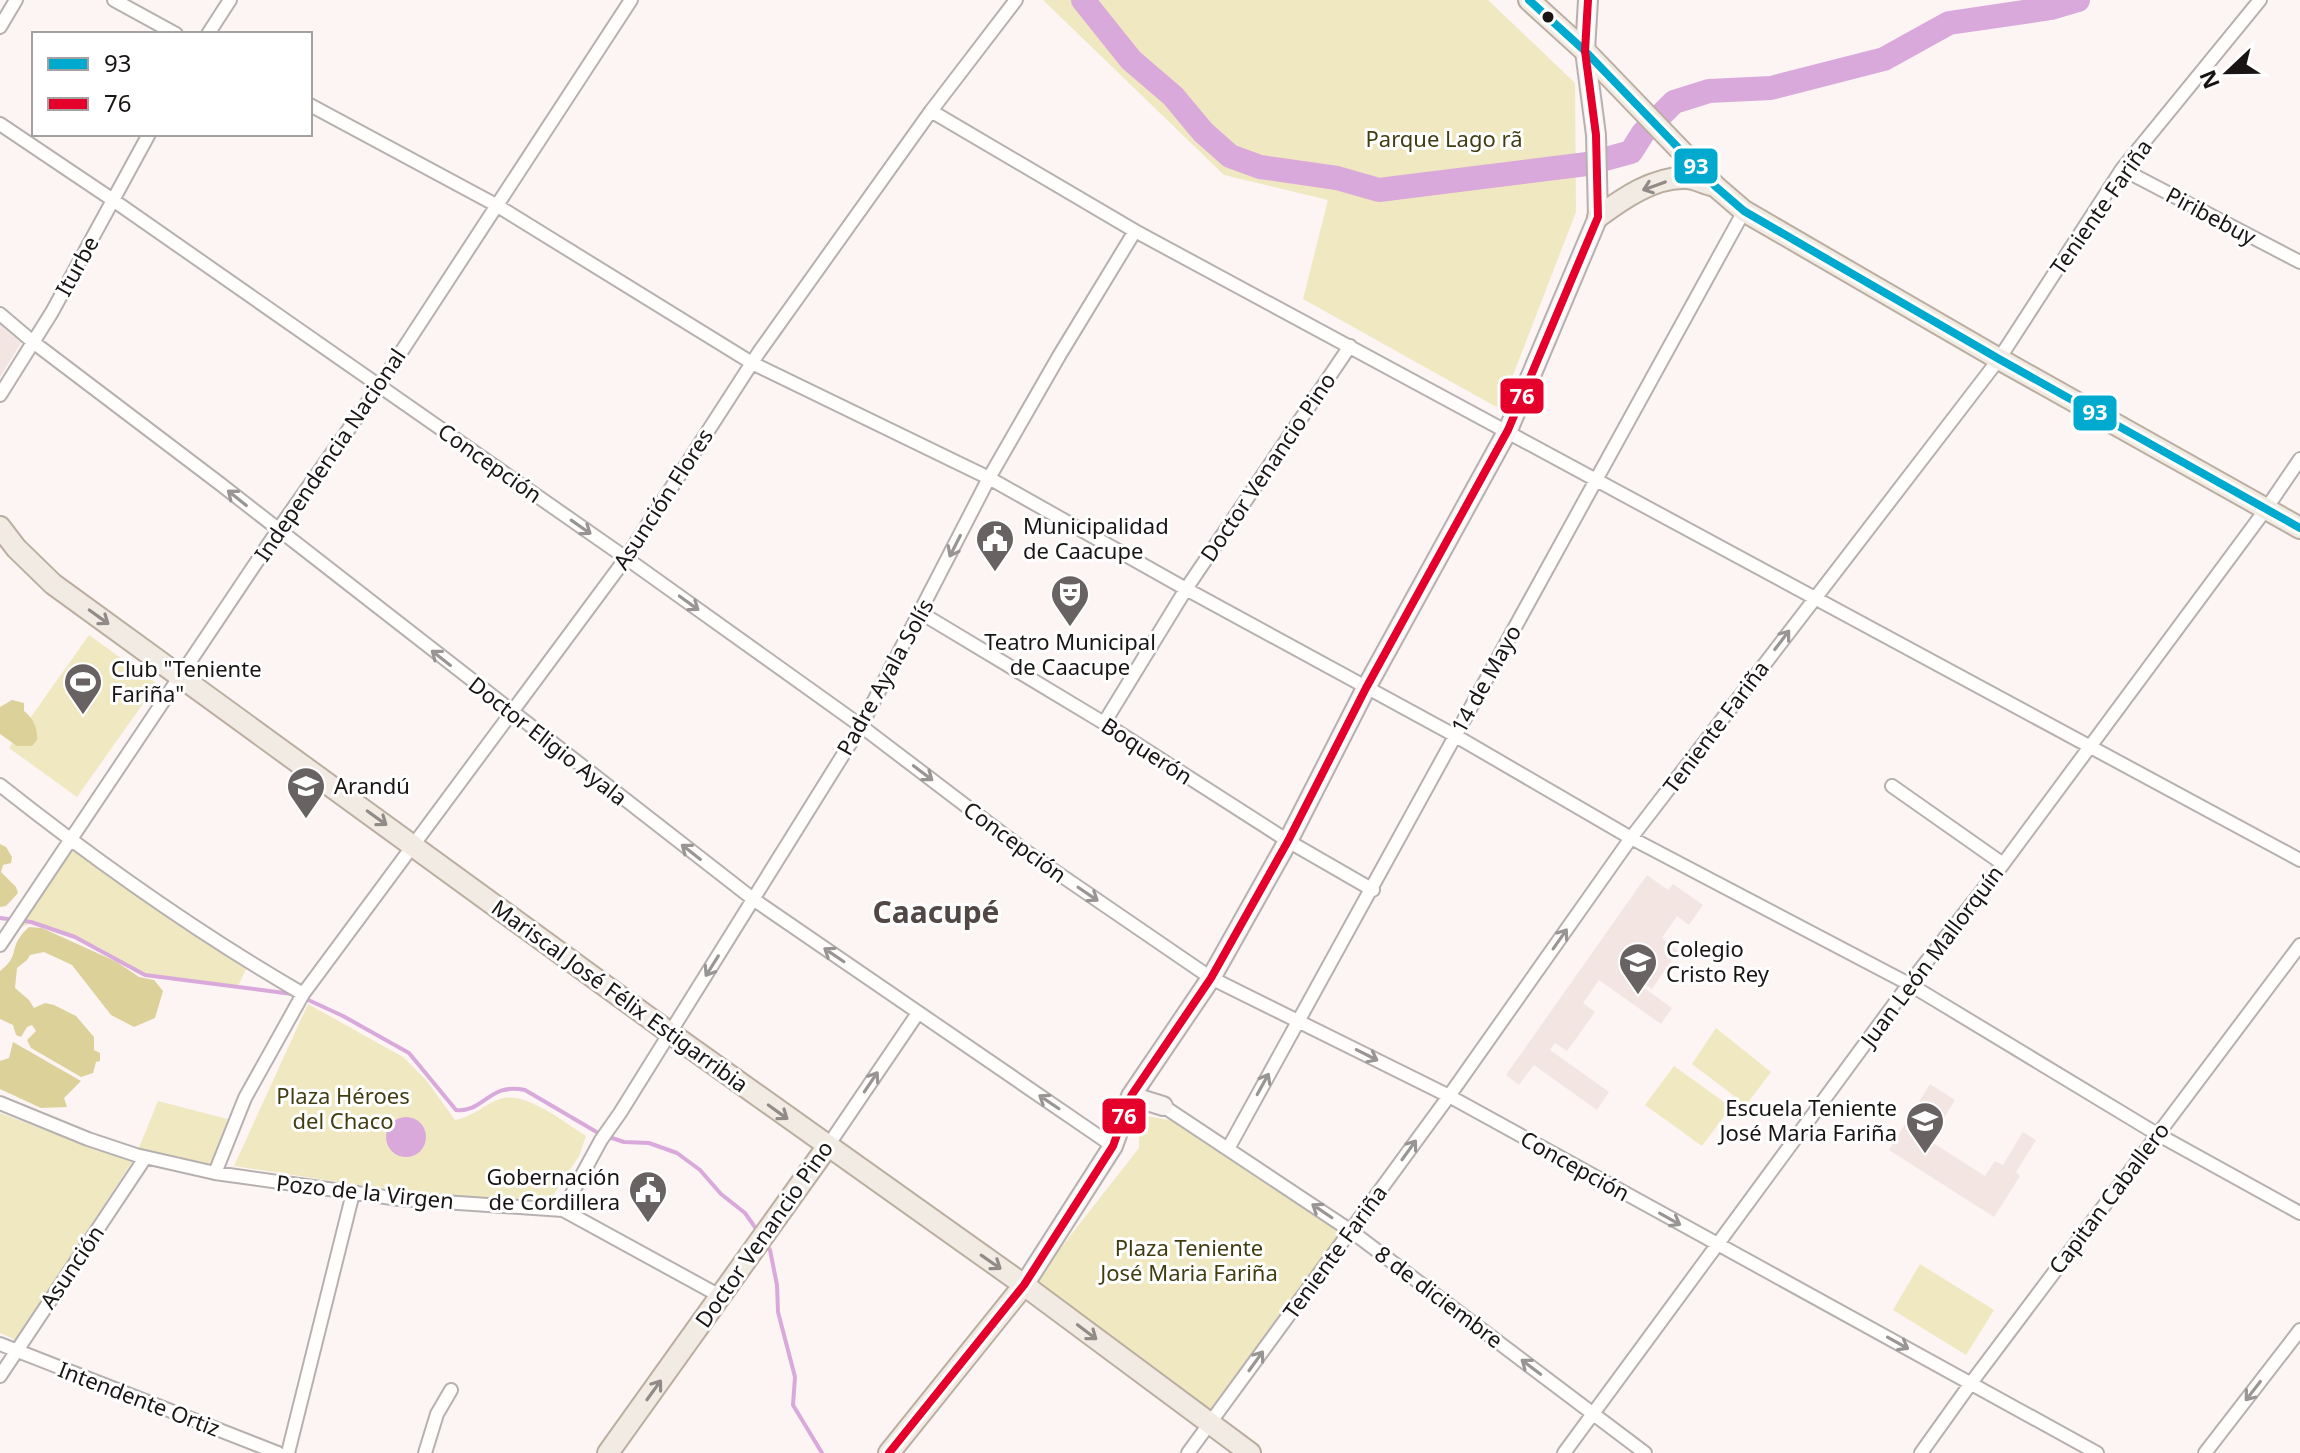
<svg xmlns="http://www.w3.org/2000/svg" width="2300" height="1453" font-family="'Noto Sans',sans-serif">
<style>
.built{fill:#f3e5e2}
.green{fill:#f0e8c1}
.forest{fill:#dcd198}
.water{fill:#d9a9db}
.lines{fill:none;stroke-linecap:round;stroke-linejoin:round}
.stream{stroke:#d9a9db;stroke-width:4}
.river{stroke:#d9a9db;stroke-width:24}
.street-casing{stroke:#b6b1b0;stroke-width:16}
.secondary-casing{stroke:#b6b1b0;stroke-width:22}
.primary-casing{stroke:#bbaea1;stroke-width:24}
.street{stroke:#fffefd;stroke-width:12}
.secondary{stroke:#f9f4f1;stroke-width:18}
.primary{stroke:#f2ebe4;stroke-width:20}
.bus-1-casing{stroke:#fff;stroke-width:14}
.bus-2-casing{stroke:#fff;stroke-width:14}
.bus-1{stroke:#00a9ce;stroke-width:8}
.bus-2{stroke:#e4002b;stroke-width:8}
.oneway{stroke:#908b86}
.oneway2{stroke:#989594}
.bus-dot{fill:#191514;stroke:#fff;stroke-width:3}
.labels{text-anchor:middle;stroke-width:6;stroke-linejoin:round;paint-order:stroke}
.park-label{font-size:22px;fill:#423c11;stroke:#fff}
.street-label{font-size:22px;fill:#191514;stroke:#fff}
.poi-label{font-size:22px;fill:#191514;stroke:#fff;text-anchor:start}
.district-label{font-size:30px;font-weight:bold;fill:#514745;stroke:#fff}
.line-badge{stroke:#fff;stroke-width:3}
.badge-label{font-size:22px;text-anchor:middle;font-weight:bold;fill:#fff}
</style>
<rect width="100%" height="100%" fill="#fcf5f4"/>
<!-- built -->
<path class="built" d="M0,325L21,343L0,377Z
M1647,875L1668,890L1673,884L1703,905L1689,925L1677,916L1662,938L1678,951L1652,989L1622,967L1619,970L1672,1008L1661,1024L1599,980L1583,1003L1595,1012L1567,1051L1555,1043L1550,1050L1609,1092L1597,1110L1534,1065L1519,1085L1506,1075Z
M1930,1084L1955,1100L1930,1141L1985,1176L1995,1161L2003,1165L2023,1132L2036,1140L2016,1172L2020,1176L1994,1217L1889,1150Z"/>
<!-- green -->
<path class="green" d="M1043,0H1488L1575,83L1576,212L1500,409L1303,299L1328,200L1224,175Z
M89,635L157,684L77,797L9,748Z
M71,841L249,963L238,986L145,975L98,947L32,923L10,931Z
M308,1004L403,1057L427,1081L455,1120C473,1117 483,1105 500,1099C525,1090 565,1123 586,1136L579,1156L547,1205L364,1186L234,1166Z
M1716,1028L1771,1072L1746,1105L1692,1064Z
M1674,1066L1731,1107L1702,1146L1645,1105Z
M158,1101L235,1121L215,1173L136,1155Z
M0,1113L132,1162L16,1340L0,1333Z
M1131,1113L1174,1121L1341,1232L1213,1411L1034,1282L1139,1148V1133L1123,1128Z
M1920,1264L1994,1310L1966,1355L1893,1310Z"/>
<!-- forest -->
<path class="forest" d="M12,700L24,703V711C33,718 38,728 37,740L32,746H17L0,734V707Z
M0,844L6,847L12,857L11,863L3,865L1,872L16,887L18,893L6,906L0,907Z
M29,927L42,928L117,962L139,977L154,980L163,991L155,1018L134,1027L111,1015L72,965L44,952L30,955L27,960L17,968L15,988L29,1000L34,1008L45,1003L54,1005L76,1016L94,1037V1050L100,1053V1061L96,1062L93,1073L81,1077L31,1048L27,1040L36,1031L32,1025L27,1027L21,1037L16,1035L13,1025L0,1019V971C18,958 11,949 20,937C22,933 26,930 29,927Z
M13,1042L81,1081L64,1098L67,1107L41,1108L0,1089V1061L9,1058Z"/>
<!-- water -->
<path class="water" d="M386 1137a20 20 0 1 1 40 0a20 20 0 1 1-40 0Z"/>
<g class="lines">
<!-- stream -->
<path class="stream" d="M0,918L31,922L75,937L145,975L292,994
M304,998L343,1016L409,1053L456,1110C484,1113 489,1082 525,1090L600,1134L624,1142L649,1143L677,1153L700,1170L721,1194L745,1213L759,1233
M766,1244L770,1250L777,1285L778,1312L795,1377L793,1405L822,1453"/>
<!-- river -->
<path class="river" d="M1083,0L1131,60L1173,96L1203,132L1230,156L1260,167L1337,178L1379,190L1587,164L1631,152L1643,133L1674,102L1709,91L1771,88L1884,59L1949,23L2051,8L2078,0"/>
<!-- street casing -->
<g class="street-casing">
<path id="street" d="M114,0L176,34
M0,27L16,0
M208,34L230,0
M310,105L496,205L752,363L989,478L1186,589L1454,735L1631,838L1909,984L2157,1134L2300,1213
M931,111L1135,231L2300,860
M0,124L113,200L626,558L861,726L1024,850L1211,978L1449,1096L2097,1453
M2122,169L2300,262
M0,314L33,342L219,483L753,899L1113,1146
M0,395L52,312L149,134
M921,613L1104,723L1288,841L1373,890
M1104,723L1186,589L1350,346
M0,785C96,861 196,932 303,994
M1892,786L2003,864
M0,945L278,530L379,386L631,0
M0,1103L88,1139L136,1155L215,1173L399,1199L563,1210L720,1296
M1163,1106L1351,1231L1645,1453
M827,1147L918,1013
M1229,1147L1744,211
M215,1173L245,1098L303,994L626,558L759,352L931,111L1016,0
M563,1210L601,1140L620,1113L861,726L989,478L1059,356L1135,231
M0,1344L278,1453
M0,1376L145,1158
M288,1453L353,1193
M425,1453L437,1414L451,1390
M1188,1453L1449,1096L1631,838L1999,359L2122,169L2260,0
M1564,1453L1909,984L2003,864L2266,509L2300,459
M1921,1453L1971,1383L2300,945
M2205,1453L2300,1330"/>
</g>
<!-- secondary casing -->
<g class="secondary-casing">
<path id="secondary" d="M1131,1096L1163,1106
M1024,1285L1113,1146L1131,1096L1211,978L1288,841L1366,688L1508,430L1598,217L1596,135L1585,51L1588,0"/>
</g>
<!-- primary casing -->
<g class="primary-casing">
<path id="primary" d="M1529,0L1585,51L1715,186L1744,211L1999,359L2300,528
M1598,217C1622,199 1655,176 1686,178C1694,178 1703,183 1711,185
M0,527L16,548L53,584L670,1033L1024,1285L1250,1453
M608,1453L827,1147
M889,1453L1024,1285"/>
</g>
<!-- street -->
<use href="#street" class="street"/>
<!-- secondary -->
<use href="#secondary" class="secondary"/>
<!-- primary -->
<use href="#primary" class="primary"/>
<!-- bus-1 casing -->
<g class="bus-1-casing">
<path id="bus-1" d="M1529,0L1585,51L1715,186L1744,211L1999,359L2300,528"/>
</g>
<!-- bus-2 casing -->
<g class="bus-2-casing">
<path id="bus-2" d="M889,1453L1024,1285L1113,1146L1131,1096L1211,978L1288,841L1366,688L1508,430L1598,217L1596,135L1585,51L1588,0"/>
</g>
<!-- bus-1 -->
<use href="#bus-1" class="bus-1"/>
<!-- bus-2 -->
<use href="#bus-2" class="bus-2"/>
</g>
<!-- one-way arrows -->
<defs><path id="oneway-shaft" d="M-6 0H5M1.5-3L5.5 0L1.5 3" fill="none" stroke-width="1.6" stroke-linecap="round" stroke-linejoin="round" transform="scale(2)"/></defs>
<g class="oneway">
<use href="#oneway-shaft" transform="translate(1654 186) rotate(160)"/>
<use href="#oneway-shaft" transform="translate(99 617) rotate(36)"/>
<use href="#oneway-shaft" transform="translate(377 818) rotate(36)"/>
<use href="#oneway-shaft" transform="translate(778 1112) rotate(36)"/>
<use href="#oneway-shaft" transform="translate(991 1262) rotate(35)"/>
<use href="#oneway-shaft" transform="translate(1087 1332) rotate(37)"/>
<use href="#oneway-shaft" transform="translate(654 1390) rotate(-54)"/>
</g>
<g class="oneway2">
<use href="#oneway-shaft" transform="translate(237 498) rotate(-141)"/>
<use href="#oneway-shaft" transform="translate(581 527) rotate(35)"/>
<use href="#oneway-shaft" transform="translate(955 546) rotate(117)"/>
<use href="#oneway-shaft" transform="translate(689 603) rotate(36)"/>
<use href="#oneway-shaft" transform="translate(1782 640) rotate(-53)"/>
<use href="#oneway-shaft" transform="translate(441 658) rotate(-142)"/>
<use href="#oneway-shaft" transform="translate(923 773) rotate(37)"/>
<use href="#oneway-shaft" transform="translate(691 852) rotate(-142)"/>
<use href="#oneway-shaft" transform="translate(1088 894) rotate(34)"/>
<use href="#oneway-shaft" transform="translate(1560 939) rotate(-55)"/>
<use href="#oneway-shaft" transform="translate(834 955) rotate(-146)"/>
<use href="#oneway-shaft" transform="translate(712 966) rotate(122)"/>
<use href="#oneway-shaft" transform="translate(1367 1055) rotate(27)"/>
<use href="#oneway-shaft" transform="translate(871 1082) rotate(-56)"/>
<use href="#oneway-shaft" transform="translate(1263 1084) rotate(-61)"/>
<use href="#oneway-shaft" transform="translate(1049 1102) rotate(-146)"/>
<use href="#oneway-shaft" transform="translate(1409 1150) rotate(-54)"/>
<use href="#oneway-shaft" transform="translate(1322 1211) rotate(-146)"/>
<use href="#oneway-shaft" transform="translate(1670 1219) rotate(29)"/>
<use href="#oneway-shaft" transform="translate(1898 1343) rotate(29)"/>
<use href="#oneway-shaft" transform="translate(1256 1361) rotate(-54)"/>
<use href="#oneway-shaft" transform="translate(1531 1367) rotate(-143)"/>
<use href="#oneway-shaft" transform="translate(2253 1391) rotate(128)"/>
</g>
<!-- icons -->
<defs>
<g id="civic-pin" transform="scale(2)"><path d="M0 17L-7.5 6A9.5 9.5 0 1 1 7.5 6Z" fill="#686362" stroke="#fff"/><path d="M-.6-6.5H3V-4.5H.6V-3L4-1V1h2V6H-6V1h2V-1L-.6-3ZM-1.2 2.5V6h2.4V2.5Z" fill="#fff"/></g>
<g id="theatre-pin" transform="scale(2)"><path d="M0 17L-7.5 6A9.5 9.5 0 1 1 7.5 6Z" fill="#686362" stroke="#fff"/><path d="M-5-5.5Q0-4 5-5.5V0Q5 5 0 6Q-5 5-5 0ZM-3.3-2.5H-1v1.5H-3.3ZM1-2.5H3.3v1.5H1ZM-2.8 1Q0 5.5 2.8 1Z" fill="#fff"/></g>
<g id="stadium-pin" transform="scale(2)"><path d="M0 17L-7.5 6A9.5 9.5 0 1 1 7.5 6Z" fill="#686362" stroke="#fff"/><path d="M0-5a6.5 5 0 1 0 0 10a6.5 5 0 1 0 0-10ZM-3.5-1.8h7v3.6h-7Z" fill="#fff"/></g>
<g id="university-pin" transform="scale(2)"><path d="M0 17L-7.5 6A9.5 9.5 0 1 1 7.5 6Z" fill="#686362" stroke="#fff"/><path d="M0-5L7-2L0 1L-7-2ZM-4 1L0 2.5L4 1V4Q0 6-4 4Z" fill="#fff"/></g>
<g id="school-pin" transform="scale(2)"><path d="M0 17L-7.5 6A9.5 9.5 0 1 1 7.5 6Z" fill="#686362" stroke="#fff"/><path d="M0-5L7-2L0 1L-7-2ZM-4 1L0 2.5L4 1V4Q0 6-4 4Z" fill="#fff"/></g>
</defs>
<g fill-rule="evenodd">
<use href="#civic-pin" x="995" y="539"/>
<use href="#theatre-pin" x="1070" y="594"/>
<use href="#stadium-pin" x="83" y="682"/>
<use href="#university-pin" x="306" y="786"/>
<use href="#school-pin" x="1638" y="962"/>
<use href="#school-pin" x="1925" y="1121"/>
<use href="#civic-pin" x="648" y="1190"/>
</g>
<!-- markers -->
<circle class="bus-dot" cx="1548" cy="17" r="7"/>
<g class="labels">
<!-- park labels -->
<g class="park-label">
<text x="1444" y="147">Parque Lago rã</text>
<text x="343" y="1104">Plaza Héroes<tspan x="343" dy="25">del Chaco</tspan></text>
<text x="1189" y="1256">Plaza Teniente<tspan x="1189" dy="25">José Maria Fariña</tspan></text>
</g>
<!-- street labels -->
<g class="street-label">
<text transform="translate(2101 207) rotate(-55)" y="8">Teniente Fariña</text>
<text transform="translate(2211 216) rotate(28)" y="8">Piribebuy</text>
<text transform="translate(77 266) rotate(-61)" y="8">Iturbe</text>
<text transform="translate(330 455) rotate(-56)" y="8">Independencia Nacional</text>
<text transform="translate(490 463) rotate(35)" y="8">Concepción</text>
<text transform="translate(1268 467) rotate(-56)" y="8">Doctor Venancio Pino</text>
<text transform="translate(663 499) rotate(-57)" y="8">Asunción Flores</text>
<text transform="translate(885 677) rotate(-61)" y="8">Padre Ayala Solís</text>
<text transform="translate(1486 679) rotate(-61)" y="8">14 de Mayo</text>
<text transform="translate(1716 727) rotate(-53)" y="8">Teniente Fariña</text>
<text transform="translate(548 741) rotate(38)" y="8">Doctor Eligio Ayala</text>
<text transform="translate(1147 751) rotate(33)" y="8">Boquerón</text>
<text transform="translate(1015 842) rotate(36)" y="8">Concepción</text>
<text transform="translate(1932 956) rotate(-53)" y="8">Juan León Mallorquín</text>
<text transform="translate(620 996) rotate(36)" y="8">Mariscal José Félix Estigarribia</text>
<text transform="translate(1575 1166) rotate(29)" y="8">Concepción</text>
<text transform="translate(365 1192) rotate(6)" y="8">Pozo de la Virgen</text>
<text transform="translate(2109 1198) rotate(-53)" y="8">Capitan Caballero</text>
<text transform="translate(764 1234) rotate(-55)" y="8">Doctor Venancio Pino</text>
<text transform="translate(1335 1252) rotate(-54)" y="8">Teniente Fariña</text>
<text transform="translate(72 1267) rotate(-56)" y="8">Asunción</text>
<text transform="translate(1439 1297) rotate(37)" y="8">8 de diciembre</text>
<text transform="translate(139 1399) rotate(21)" y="8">Intendente Ortiz</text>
</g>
<!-- poi labels -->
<g class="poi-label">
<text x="1023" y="534">Municipalidad<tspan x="1023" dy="25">de Caacupe</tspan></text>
<text x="1070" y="650" text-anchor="middle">Teatro Municipal<tspan x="1070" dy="25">de Caacupe</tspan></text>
<text x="111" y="677">Club "Teniente<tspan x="111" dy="25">Fariña"</tspan></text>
<text x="334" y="794">Arandú</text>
<text x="1666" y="957">Colegio<tspan x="1666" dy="25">Cristo Rey</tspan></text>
<text x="1897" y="1116" text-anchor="end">Escuela Teniente<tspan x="1897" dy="25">José Maria Fariña</tspan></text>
<text x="620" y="1185" text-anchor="end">Gobernación<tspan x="620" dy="25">de Cordillera</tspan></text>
</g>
<!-- district labels -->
<g class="district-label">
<text x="936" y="923">Caacupé</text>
</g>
</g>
<g class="line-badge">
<rect x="1673" y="147" width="46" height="38" rx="8" fill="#00a9ce"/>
<rect x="1499" y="377" width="46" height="38" rx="8" fill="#e4002b"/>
<rect x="2072" y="394" width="46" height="38" rx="8" fill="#00a9ce"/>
<rect x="1101" y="1097" width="46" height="38" rx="8" fill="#e4002b"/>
</g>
<g class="badge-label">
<text x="1696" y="174">93</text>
<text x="1522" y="404">76</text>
<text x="2095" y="420">93</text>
<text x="1124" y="1124">76</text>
</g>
<!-- legend -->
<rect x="32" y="32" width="280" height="104" fill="#ffffff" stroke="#a3a1a1" stroke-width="2"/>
<rect x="48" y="58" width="40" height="12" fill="#00a9ce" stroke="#a3a1a1" stroke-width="2"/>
<text x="104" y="72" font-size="24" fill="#191514">93</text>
<rect x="48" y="98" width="40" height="12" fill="#e4002b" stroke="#a3a1a1" stroke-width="2"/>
<text x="104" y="112" font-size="24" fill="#191514">76</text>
<!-- north arrow -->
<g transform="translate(2228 72) rotate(248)" stroke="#ffffff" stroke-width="6" paint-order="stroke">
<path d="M0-6L14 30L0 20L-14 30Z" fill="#191514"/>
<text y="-12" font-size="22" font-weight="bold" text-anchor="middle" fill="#191514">N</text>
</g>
</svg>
